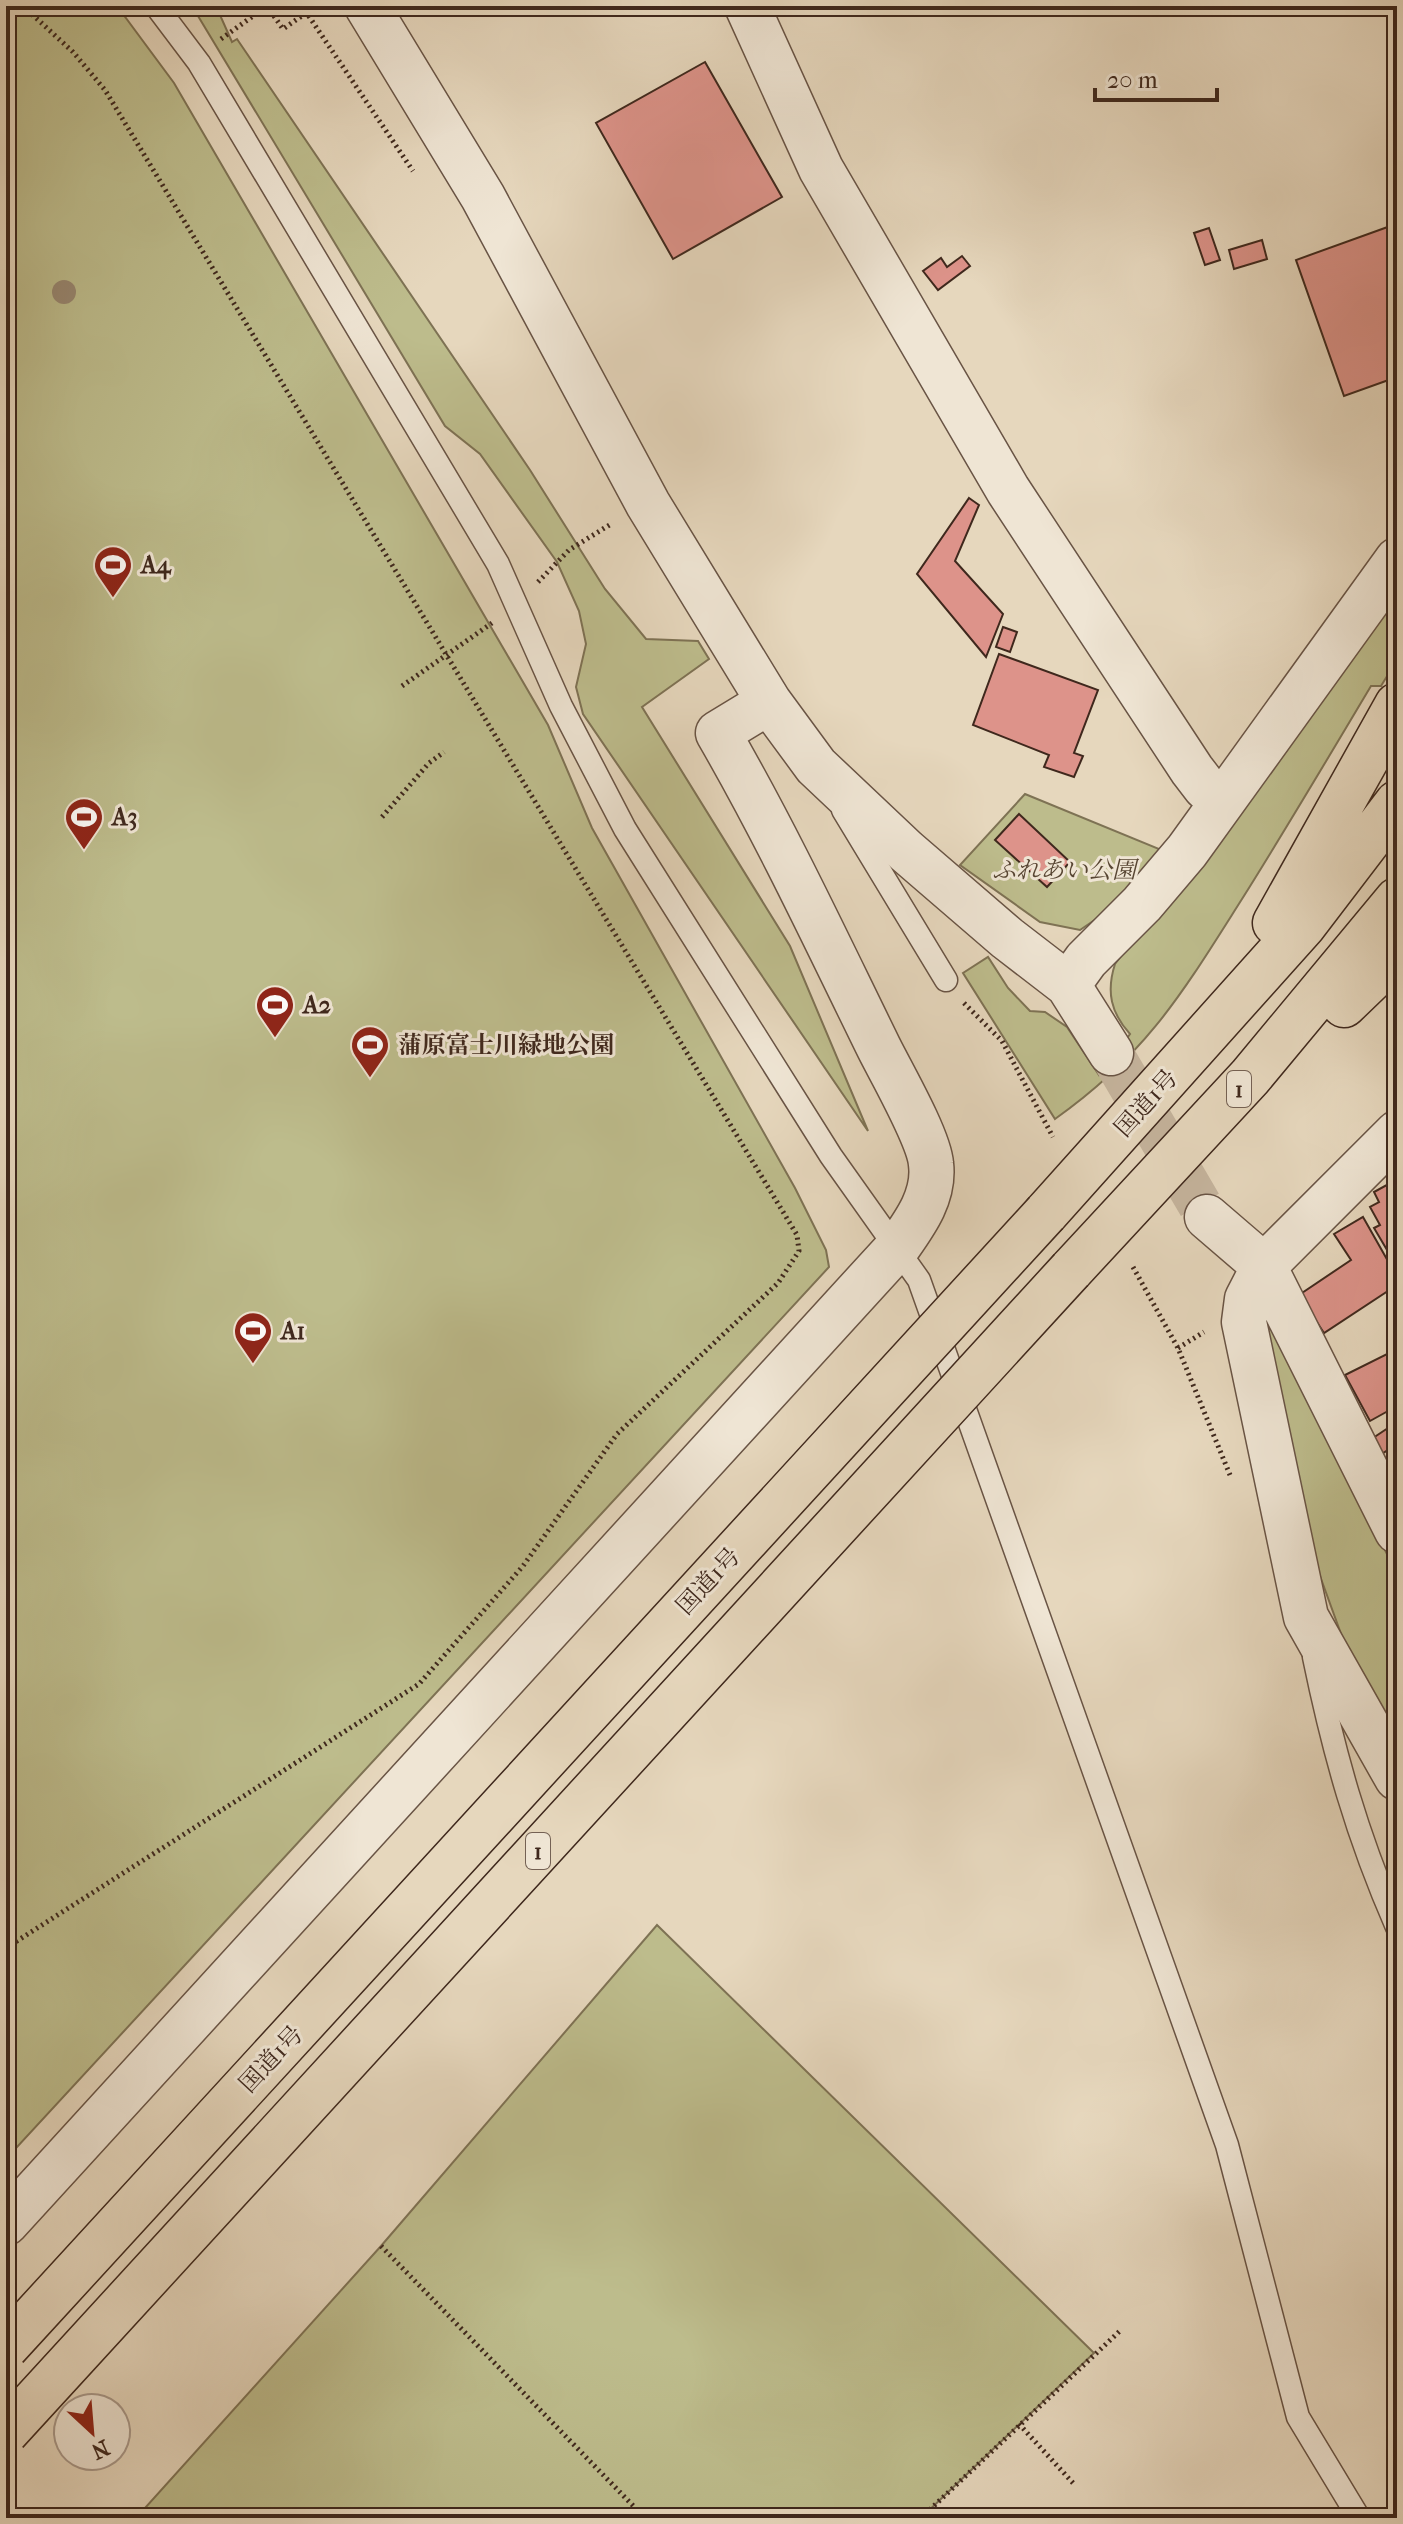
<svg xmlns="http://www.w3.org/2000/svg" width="1403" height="2524" font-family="'IM FELL French Canon','Noto Serif JP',serif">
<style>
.green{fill:#bdbc8c;stroke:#7e7254;stroke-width:2}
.building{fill:#dd938a;stroke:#3f281d;stroke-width:2}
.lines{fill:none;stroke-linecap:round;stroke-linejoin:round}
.street-tunnel{stroke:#c5b49d;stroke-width:44;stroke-dasharray:44 22;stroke-linecap:butt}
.lane-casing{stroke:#695445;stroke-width:25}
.street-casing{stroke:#695445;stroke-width:47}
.highway-casing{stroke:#3f281d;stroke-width:47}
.path{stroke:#3f281d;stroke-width:5;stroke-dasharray:2 4;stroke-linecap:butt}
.lane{stroke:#efe5d4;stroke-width:22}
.street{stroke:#efe5d4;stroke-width:44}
.highway{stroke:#e6d7bd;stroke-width:44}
.highway-bridge-casing{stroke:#3f281d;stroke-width:47;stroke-linecap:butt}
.highway-bridge{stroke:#e6d7bd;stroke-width:44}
.tree{fill:#988771}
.labels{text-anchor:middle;stroke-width:6;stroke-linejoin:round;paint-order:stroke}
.shield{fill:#efe5d4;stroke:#746154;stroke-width:2}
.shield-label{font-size:22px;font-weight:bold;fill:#3f281d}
.poi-label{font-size:24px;font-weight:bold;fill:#3f281d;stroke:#efe5d4;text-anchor:start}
.park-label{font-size:24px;font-style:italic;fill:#584633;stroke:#efe5d4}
.street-label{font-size:24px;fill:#3f281d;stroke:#efe5d4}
</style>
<rect width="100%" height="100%" fill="#e6d7bd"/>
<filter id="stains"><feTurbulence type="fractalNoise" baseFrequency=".0025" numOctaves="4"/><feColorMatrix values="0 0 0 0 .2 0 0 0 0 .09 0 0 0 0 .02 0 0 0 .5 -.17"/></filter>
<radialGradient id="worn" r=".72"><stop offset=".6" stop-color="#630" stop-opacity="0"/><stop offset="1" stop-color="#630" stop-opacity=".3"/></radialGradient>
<!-- green -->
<path class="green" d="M6,6H117L174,83L548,725L592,828L795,1188L826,1250L829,1267L6,2159Z
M192,6H216L232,42L237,39L530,470L605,589L646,639L698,641L709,659L642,707L790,946L868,1131L583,714L576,687L586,644L579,611L557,562L480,454L445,426Z
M1397,586V660L1381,686H1371C1328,758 1286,829 1242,899C1183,992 1147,1054 1055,1119L963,973L988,957L1008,988L1030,1011L1045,1012L1067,1027L1099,1075L1130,1034C1111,1013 1106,992 1115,964L1327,688Z
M1025,794L1164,851L1099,917L1080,930L1040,922L960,865Z
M1259,1308L1277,1324L1397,1575V1740L1348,1653L1308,1543Z
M657,1925L1094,2353L921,2518H136L381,2246Z"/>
<!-- building -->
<path class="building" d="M705,62L782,197L673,259L596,123Z
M1396,224L1397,377L1344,396L1296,260Z
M1209,228L1220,260L1205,265L1194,233Z
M1262,240L1267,259L1234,269L1229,250Z
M962,256L970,266L938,290L923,271L941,258L947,267Z
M969,498L979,505L955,561L1003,614L986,657L917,574Z
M1003,627L1017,632L1010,652L996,647Z
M999,654L1098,690L1074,753L1083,756L1074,777L1044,767L1049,755L973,725Z
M1019,814L1070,862L1047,887L995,840Z
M1394,1181L1397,1185V1257L1395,1253L1390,1255L1374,1228L1380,1225L1370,1207L1379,1202L1374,1192Z
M1363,1217L1397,1277V1285L1324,1333L1299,1295L1351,1260L1334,1234Z
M1397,1349V1406L1370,1421L1345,1375Z
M1397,1422V1444L1380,1455L1370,1440Z"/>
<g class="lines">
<!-- street-tunnel -->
<path class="street-tunnel" d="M1111,1053L1207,1217"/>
<!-- lane casing -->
<g class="lane-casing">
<path id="lane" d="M156,6L199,63L498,564L561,706L625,829L831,1156L919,1280L1227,2145L1298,2417L1359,2518
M843,810L946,980
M1314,1657C1334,1754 1357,1836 1397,1927"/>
</g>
<!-- street casing -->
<g class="street-casing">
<path id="street" d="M367,6L483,197L648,504L769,702L816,766L906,851L1007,938L1068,985L1111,1053
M747,6L821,169L1008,490L1192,770L1205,787L1222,800
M1068,985L1086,960L1142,904L1187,851L1397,560
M1397,1133L1264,1266L1247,1299L1244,1322L1306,1617L1397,1778
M1207,1217L1264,1266L1397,1531
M6,2223L898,1247C915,1223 935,1196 931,1164C929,1138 892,1074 879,1048C827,942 777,835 718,733L769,702"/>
</g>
<!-- highway casing -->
<g class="highway-casing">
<path id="highway" d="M1275,923L1397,705
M1344,1005L1397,954
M1046,1213L1304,925L1397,803
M1071,1270L1250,1077L1397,900"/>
</g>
<!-- path -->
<path class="path" d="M267,6L283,29L306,13
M302,6L413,171
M221,39L267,6
M538,582L569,550L611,524
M402,686L492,623
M382,817L429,763L444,752
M964,1003L1002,1041L1053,1137
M1133,1267L1178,1348L1230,1475
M1178,1348L1204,1332
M6,1948L419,1684L523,1566L617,1434L778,1283L799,1251L797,1235L105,90L73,52L23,6
M381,2246L645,2518
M1019,2424L1073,2483
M921,2518L1122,2329"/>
<!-- lane -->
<use href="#lane" class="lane"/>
<!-- street -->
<use href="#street" class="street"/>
<!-- highway -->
<use href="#highway" class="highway"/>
<!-- highway-bridge casing -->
<g class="highway-bridge-casing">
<path id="highway-bridge" d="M6,2347L1046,1213
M6,2432L1071,1270"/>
</g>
<!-- highway-bridge -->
<use href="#highway-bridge" class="highway-bridge"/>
</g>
<!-- trees -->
<circle class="tree" cx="64" cy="292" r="12"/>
<!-- icons -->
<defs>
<g id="stadium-pin" transform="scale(2)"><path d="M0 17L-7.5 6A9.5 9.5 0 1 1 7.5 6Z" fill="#8f2418" stroke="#efe5d4"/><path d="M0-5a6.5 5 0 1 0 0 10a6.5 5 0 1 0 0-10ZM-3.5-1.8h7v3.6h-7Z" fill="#fff"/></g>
</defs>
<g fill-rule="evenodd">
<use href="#stadium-pin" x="113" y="565"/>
<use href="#stadium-pin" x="84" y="817"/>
<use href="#stadium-pin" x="275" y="1005"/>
<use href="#stadium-pin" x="370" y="1045"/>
<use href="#stadium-pin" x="253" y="1331"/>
</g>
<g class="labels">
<!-- shield labels -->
<g class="shield">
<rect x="1227" y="1071" width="24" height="36" rx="6"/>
<rect x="526" y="1833" width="24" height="36" rx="6"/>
</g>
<g class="shield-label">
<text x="1239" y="1097">1</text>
<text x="538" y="1859">1</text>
</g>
<!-- poi labels -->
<g class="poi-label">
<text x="141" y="573">A4</text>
<text x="112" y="825">A3</text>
<text x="303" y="1013">A2</text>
<text x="398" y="1053">蒲原富士川緑地公園</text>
<text x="281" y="1339">A1</text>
</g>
<!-- park labels -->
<g class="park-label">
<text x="1064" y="878">ふれあい公園</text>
</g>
<!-- street labels -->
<g class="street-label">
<text transform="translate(1146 1103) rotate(-48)" y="8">国道1号</text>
<text transform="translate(708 1581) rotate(-47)" y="8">国道1号</text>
<text transform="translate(271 2059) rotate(-47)" y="8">国道1号</text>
</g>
</g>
<!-- margin -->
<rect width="1403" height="2524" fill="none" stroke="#e6d7bd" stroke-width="32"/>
<rect x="8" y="8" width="1387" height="2508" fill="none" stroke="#3f281d" stroke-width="4"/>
<rect x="16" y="16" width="1371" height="2492" fill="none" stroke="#3f281d" stroke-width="2"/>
<!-- north arrow -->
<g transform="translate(92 2432) rotate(154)"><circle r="38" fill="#efe5d4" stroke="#a9998b" stroke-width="2"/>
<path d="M0-6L14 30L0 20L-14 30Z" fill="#8f2418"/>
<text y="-12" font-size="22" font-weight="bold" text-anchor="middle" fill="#3f281d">N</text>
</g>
<!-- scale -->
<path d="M1095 88v12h122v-12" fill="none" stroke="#3f281d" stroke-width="4"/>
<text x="1107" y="88" font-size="24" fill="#3f281d" stroke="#efe5d4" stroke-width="6" paint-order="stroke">20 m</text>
<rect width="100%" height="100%" filter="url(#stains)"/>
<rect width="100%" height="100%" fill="url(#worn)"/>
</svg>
